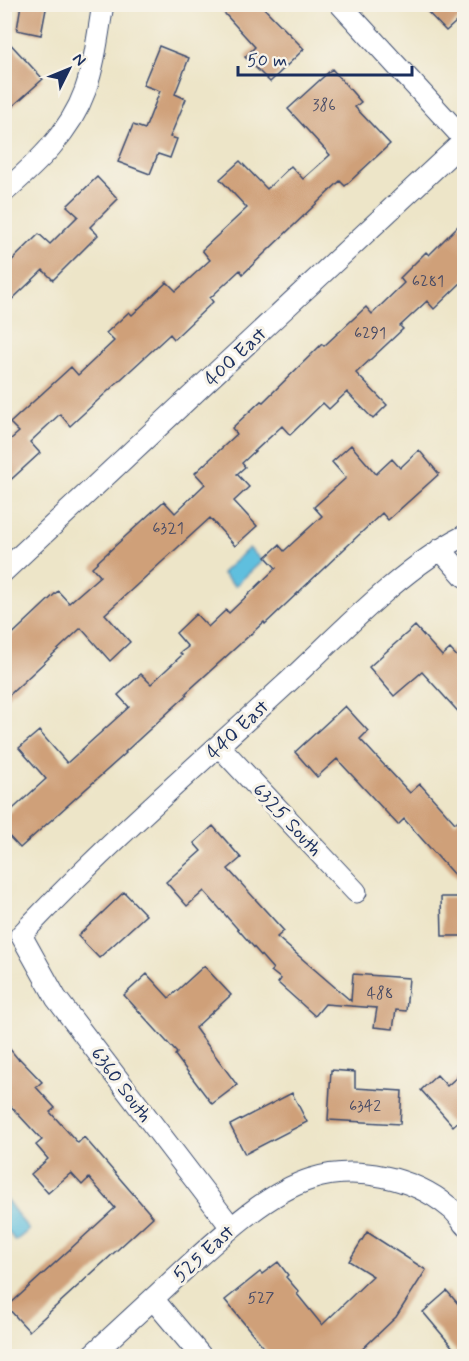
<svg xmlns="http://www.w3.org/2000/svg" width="469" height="1361" font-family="Mynerve,sans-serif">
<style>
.water{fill:#5fbfde;stroke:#3d779e;stroke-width:1.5}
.building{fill:#cfa079}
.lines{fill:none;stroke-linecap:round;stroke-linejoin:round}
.minor-casing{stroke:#3a4a6e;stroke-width:23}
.minor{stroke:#fff;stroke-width:21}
.labels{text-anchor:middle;stroke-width:6;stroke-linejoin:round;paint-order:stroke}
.number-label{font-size:16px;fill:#484b65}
.street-label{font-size:20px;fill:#1b2f5e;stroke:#f7f3e8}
</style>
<rect width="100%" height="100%" fill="#f7f3e8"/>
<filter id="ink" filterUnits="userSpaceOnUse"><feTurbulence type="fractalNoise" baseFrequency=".0167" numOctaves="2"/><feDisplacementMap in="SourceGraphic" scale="12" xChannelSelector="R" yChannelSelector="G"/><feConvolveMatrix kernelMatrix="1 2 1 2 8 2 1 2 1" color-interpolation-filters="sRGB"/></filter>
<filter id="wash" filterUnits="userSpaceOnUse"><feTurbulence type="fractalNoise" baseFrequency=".008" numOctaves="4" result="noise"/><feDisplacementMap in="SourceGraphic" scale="24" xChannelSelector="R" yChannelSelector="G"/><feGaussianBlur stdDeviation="1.35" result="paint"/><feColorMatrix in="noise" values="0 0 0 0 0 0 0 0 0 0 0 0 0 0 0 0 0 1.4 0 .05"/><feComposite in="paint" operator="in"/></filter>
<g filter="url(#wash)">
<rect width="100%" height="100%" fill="#ede5c8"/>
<!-- water -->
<path class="water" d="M249,548L262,561L235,586L222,573Z
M6,1199L29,1230L15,1241L5,1227Z"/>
<g id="blocks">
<!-- building -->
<path class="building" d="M21,4H47L41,35L17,30Z
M216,4H260L304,49L270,82L245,57L255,47Z
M420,4H465V14L446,31Z
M4,37L43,79L4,114Z
M159,46L189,58L175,94L186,99L170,137L177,139L170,158L158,154L150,174L118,162L133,125L145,129L160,91L143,85Z
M332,69L361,102L355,107L390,144L345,186L340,181L243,274L240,270L210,298L213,302L174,339L170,334L70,426L60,414L30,442L40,453L4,486V445L19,432L10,423L71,367L78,375L114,341L106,333L129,312L132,315L167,282L176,291L210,260L202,250L247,208L220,179L240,161L267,189L291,166L303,179L330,155L288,109Z
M97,177L118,199L90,227L98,235L53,280L43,270L4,307V268L39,234L50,244L78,216L67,206Z
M465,219V279L434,309L427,301L400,326L403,329L356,373L387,405L373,419L347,392L329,409L323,403L290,435L282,426L242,463L245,467L237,474L249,487L234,501L257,526L235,546L210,518L105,614L130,642L110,661L81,628L4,700V642L58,591L69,603L100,576L92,567L164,501L175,513L205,484L195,473L237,434L232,428L261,401L263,402L322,344L324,346L366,307L372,314L404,283L400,278L426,252L429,255Z
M351,445L376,474L392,459L400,468L419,450L439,474L388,520L382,513L265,624L264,622L186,693L187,695L125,752L126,753L20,848L4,831V817L46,779L19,748L39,731L67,763L129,707L118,695L141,674L151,684L182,655L180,653L188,647L176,633L196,614L208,627L226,610L229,613L276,568L266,557L279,545L284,551L322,516L314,507L346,478L332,462Z
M415,626L442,656L450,649L465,665V719L422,672L394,696L369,667Z
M345,706L368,731L360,739L410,793L420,784L455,823L465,814V887L404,819L398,825L337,759L317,777L295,752Z
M213,826L241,858L228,869L284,931L277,937L351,1001L353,974L409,978L406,1011L396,1010L393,1029L374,1027L377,1008L325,1004L315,1016L278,983L281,979L271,971L273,969L204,891L187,906L166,882L201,851L194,843Z
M124,892L146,915L99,958L78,936Z
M441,897H465V936H442Z
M204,966L231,995L195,1028L237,1085L212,1104L175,1055L177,1053L124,995L147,974L169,998Z
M4,1042L18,1059L19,1058L42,1082L36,1087L55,1108L50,1112L78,1143L84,1137L153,1217L29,1331L7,1307L115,1208L89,1178L82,1185L71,1173L48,1193L31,1174L48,1159L36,1145L42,1140L4,1099Z
M331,1070L355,1072V1088L402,1091L400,1124L328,1120Z
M465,1070V1115L453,1126L421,1090L437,1075L447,1086Z
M292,1093L307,1122L245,1154L230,1125Z
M367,1232L426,1270L396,1317L355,1356H271L225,1300L260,1272L262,1274L278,1262L288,1275L286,1277L299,1292L297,1294L322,1325L373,1276L349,1261Z
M447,1291L465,1312V1356H460L423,1312Z"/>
</g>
</g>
<g filter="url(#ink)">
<use href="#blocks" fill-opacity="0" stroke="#3a4a6e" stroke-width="1.5"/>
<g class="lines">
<!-- minor casing -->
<g class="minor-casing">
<path id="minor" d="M340,4L464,139
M4,192C36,164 70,133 85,91C95,63 98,34 103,4
M440,549L464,576
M4,571L464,141
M219,746L356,892
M231,1227L56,998L21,935C104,846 196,767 286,684C339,635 400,569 464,536
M153,1299L201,1356
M91,1356C122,1327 154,1298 185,1269C219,1238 266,1193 311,1179C356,1165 413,1177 449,1207C455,1211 460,1218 464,1224"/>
</g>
<!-- minor -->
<use href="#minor" class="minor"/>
</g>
</g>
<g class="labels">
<!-- number labels -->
<g class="number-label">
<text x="324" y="110">386</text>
<text x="428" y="286">6281</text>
<text x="370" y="338">6291</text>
<text x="168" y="533">6321</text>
<text x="380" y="998">488</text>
<text x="365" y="1111">6342</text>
<text x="261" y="1303">527</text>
</g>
<!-- street labels -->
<g class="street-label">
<text transform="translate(235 356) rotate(-43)" y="7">400 East</text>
<text transform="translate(237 729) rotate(-43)" y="7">440 East</text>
<text transform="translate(288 819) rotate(47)" y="7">6325 South</text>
<text transform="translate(122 1084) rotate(53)" y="7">6360 South</text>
<text transform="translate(203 1253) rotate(-42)" y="7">525 East</text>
</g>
</g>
<!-- margin -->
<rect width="469" height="1361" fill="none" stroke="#f7f3e8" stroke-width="24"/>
<!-- north arrow -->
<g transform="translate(69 69) rotate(47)" stroke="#f7f3e8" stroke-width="4.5" paint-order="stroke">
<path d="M0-4.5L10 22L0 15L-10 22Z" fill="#1b2f5e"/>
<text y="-9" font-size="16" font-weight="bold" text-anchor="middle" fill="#1b2f5e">N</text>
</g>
<!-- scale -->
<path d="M238 66v9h174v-9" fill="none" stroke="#1b2f5e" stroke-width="3"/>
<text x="247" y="66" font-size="18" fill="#1b2f5e" stroke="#f7f3e8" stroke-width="4.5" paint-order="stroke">50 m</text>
</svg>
